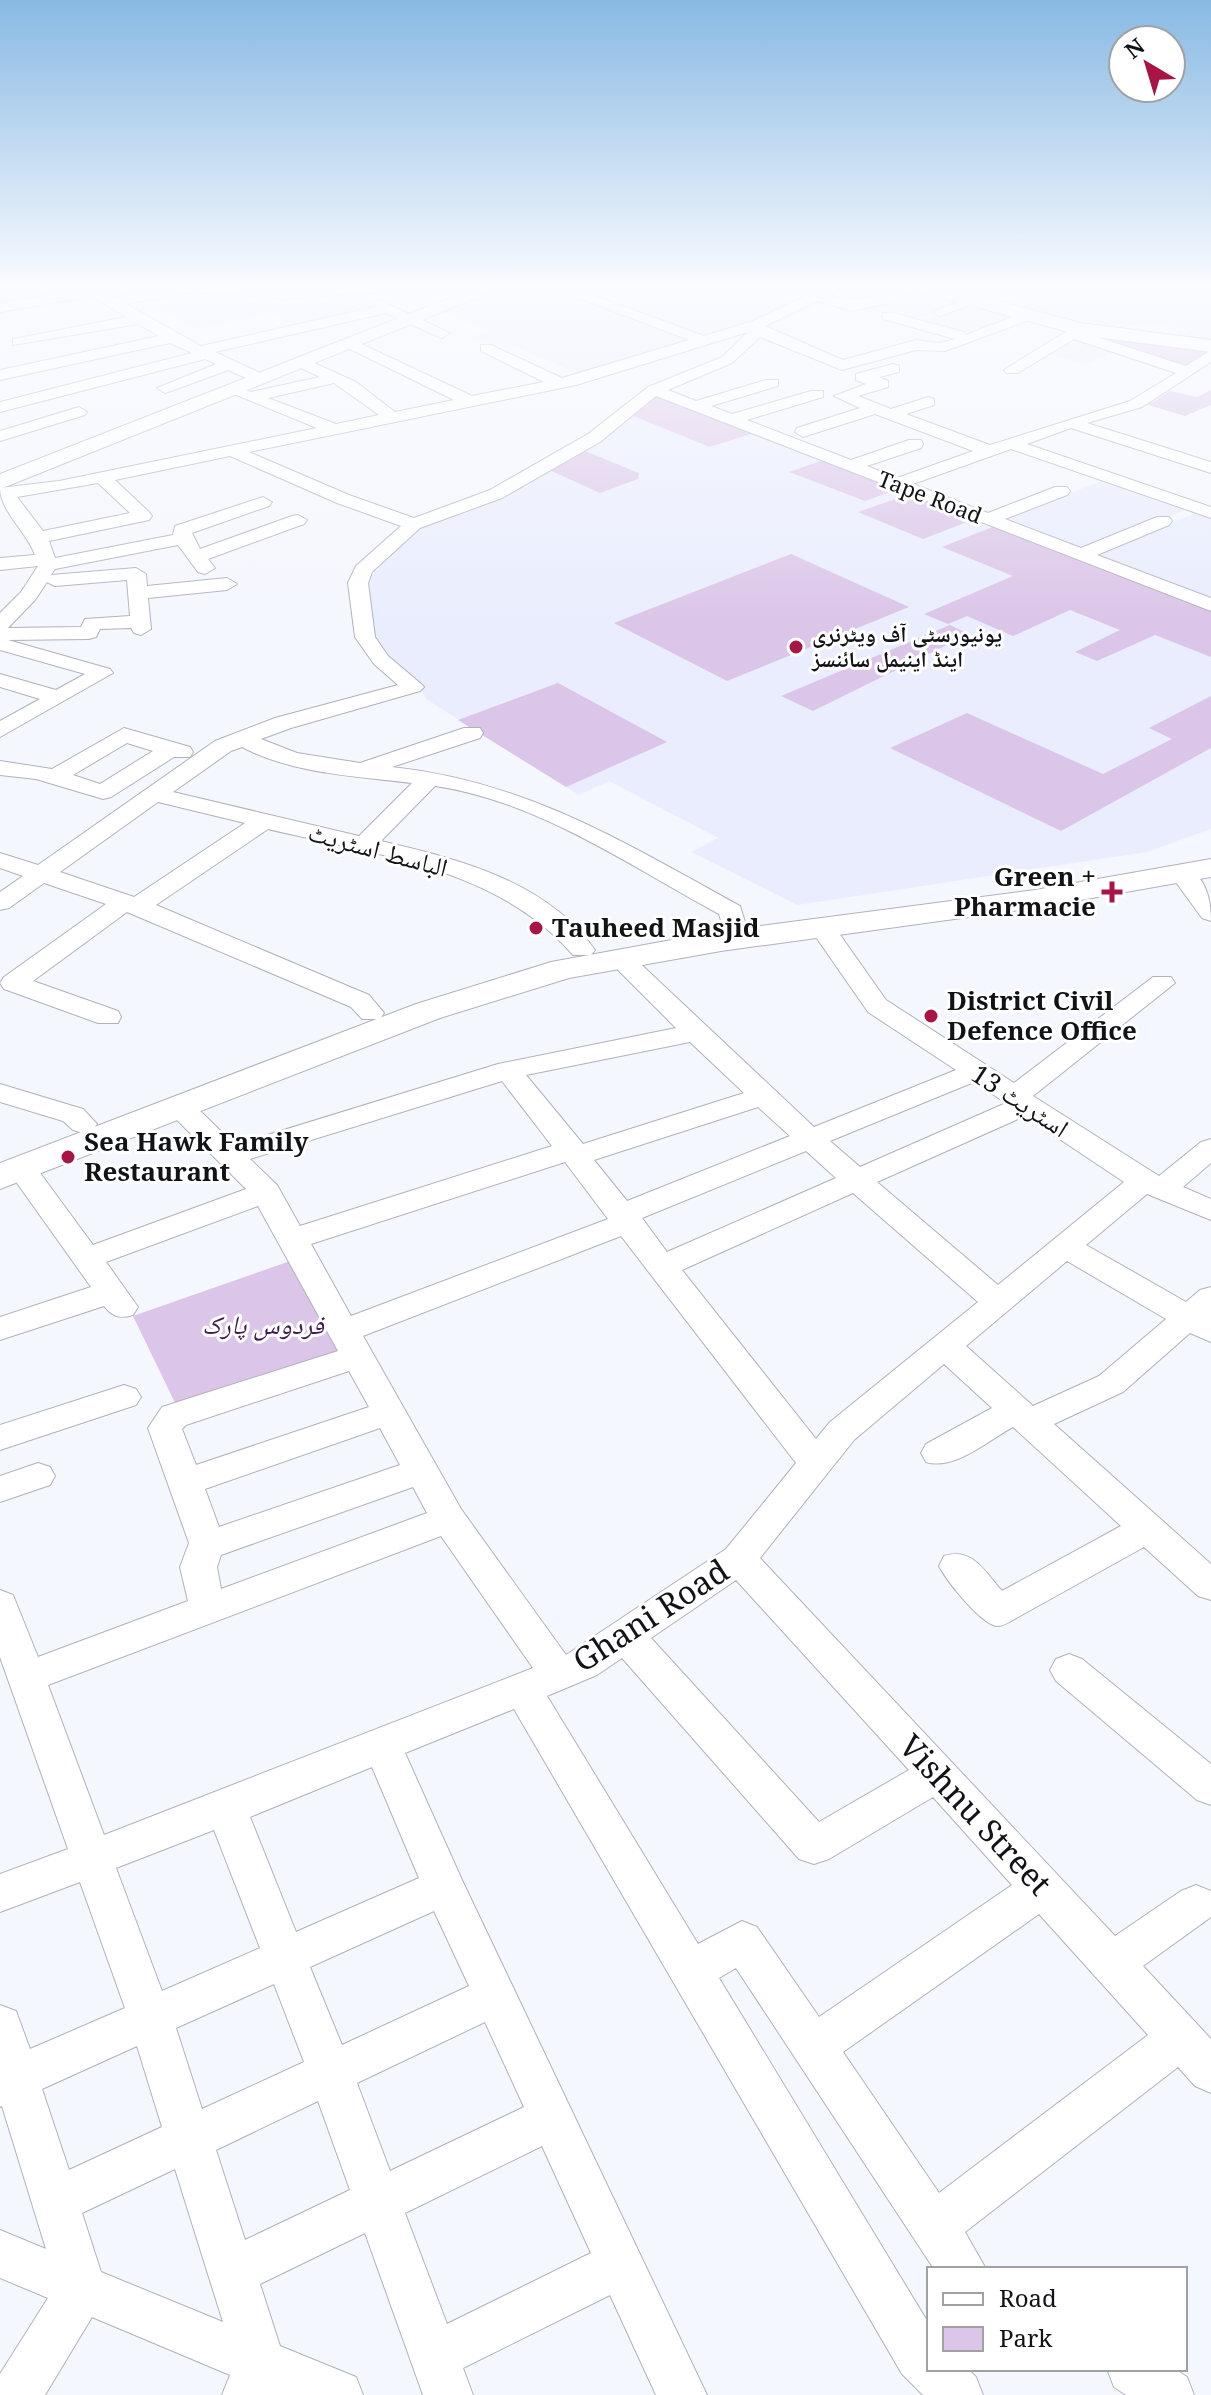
<svg xmlns="http://www.w3.org/2000/svg" width="1211" height="2395" font-family="'Noto Serif','Noto Naskh Arabic',serif">
<style>
.built{fill:#e9edfd}
.green{fill:#dbc5e8}
.lines{fill:none;stroke-linecap:round;stroke-linejoin:round}
.minor-casing{stroke:#b0b2ba;stroke-width:2}
.major-casing{stroke:#b0b2ba;stroke-width:2}
.minor{fill:#fff;fill-rule:evenodd}
.major{fill:#fff;fill-rule:evenodd}
.poi-dot{fill:#a91447;stroke:#fff;stroke-width:3}
.labels{text-anchor:middle;stroke-width:6;stroke-linejoin:round;paint-order:stroke}
.far-street-label{font-size:22px;fill:#121316;stroke:#fff}
.far-poi-label{font-size:22px;font-weight:bold;fill:#121316;stroke:#fff;text-anchor:start}
.street-label{font-size:26px;fill:#121316;stroke:#fff}
.poi-label{font-size:26px;font-weight:bold;fill:#121316;stroke:#fff;text-anchor:start}
.park-label{font-size:26px;font-style:italic;fill:#3d1e4d;stroke:#fff}
.near-street-label{font-size:32px;fill:#121316;stroke:#fff}
</style>
<rect width="100%" height="100%" fill="#f5f7fe"/>
<!-- built -->
<path class="built" d="M0,287H117L0,308Z
M495,287H836L758,324L586,377L508,343L495,345L473,336L490,331L438,310Z
M1011,287H1211V340L1181,336L1174,327L1147,323L1124,328L1053,316L984,297Z
M917,288L963,300L912,320L860,308L895,301Z
M227,291H350L389,308L299,327L269,313L195,329L155,307Z
M970,303L1019,317L973,336L918,322Z
M1075,336L1121,351L1084,364L1047,353Z
M659,394L1211,610V829L1147,852L797,905L691,852L718,838L609,781L579,795L426,699L420,685L391,659L371,635L366,581L419,528L482,503L631,415Z
M1102,481L1188,509L1082,549L1001,519Z
M1196,513L1211,517V595L1205,597L1091,555Z"/>
<!-- green -->
<path class="green" d="M1076,334L1211,348V353L1187,371Z
M1211,390V405L1185,416L1148,405L1170,391L1197,397Z
M659,394L754,433L710,447L631,415Z
M580,449L639,473L638,479L600,493L547,469Z
M829,458L904,487L865,501L789,472Z
M916,492L980,517L923,539L858,512Z
M1000,524L1211,605V657L1155,635L1097,661L1075,652L1120,630L1070,610L1013,636L967,616L948,624L924,614L1013,576L942,547Z
M791,554L909,607L727,681L614,623Z
M950,625L969,634L813,711L781,696Z
M558,683L667,742L566,787L458,720Z
M1211,696V748L1061,831L890,748L967,713L1103,774L1172,739L1149,728Z
M293,1260L348,1351L178,1409L133,1316Z"/>
<g class="lines">
<!-- minor casing -->
<g class="minor-casing">
<path id="minor" d="M90,287L99,288L115,298L169,287H395L388,291L362,294L286,298L189,292L126,304L201,346L375,307L376,302L381,301L450,333L442,338L437,336L386,313L215,352L267,376V382H255L228,370L171,391L165,393L157,388L216,364L205,359L0,412V402L192,353L170,343L0,380V370L159,336L138,324L13,345V339L126,317L92,296L0,312V304Z
M570,287L704,336L753,321L824,287H843L830,295C870,308 882,287 919,287L893,302L851,311L818,301L765,326L843,360L916,340L939,343L955,339L883,319V313H893L964,332L966,335L1022,313H1032V319L945,351L916,350L842,370L760,337L732,363L668,390L696,401L766,380H778V386L711,406L732,414L811,391H823V397L747,420L851,460L909,440H921L923,444L921,448L867,466L897,478L973,451L875,414L803,437L795,432L797,428L860,408L834,396L866,384L856,380V374L893,364L899,366V372L879,377L888,381V387L858,396L891,409L928,397L934,399V405L906,414L990,445L1130,401L1176,373L1074,339L1018,373H1006L1004,370L1075,326H1085L1088,329L1085,333L1186,366L1211,350V362L1142,407L1087,423L1211,462V473L1071,428L1027,444L1211,507V518L1011,449L913,484L988,513L1055,487H1067L1070,491L1067,495L1005,519L1081,548L1157,517H1169L1172,521L1169,525L1097,555L1211,598V611L656,396L600,442L502,498L420,528L372,572L368,583L375,637L388,656L420,683L424,687L420,691L291,728L261,739L297,753L360,763L464,728H480L483,733L480,738L392,767C528,782 623,842 740,906L745,922L741,927H723L719,914C630,866 538,801 435,786L381,841C458,859 547,881 595,950L591,955H573C497,867 375,855 268,829L156,905L369,995L384,1013L380,1019H362L351,1007L127,912L33,981L118,1011L121,1017L118,1023H98L4,989L0,983L4,977L106,904L44,883L9,908L0,910V892L23,876L0,868V853L38,865L215,741L275,718L398,685L374,664L355,637L348,583L356,566L401,526L337,503L230,456L115,480L149,512L152,516L149,520L49,541L55,558L173,535L175,526L263,497L272,502L269,506L192,533L200,549L292,516L298,515L307,520L304,524L208,559L215,568L205,574L198,572L178,545L55,569L51,575L136,568L146,574L147,586L227,578L237,584L227,590L148,598L151,629L141,635L134,633L131,628L100,629L96,637L89,639L8,640L110,669L113,673L0,737V721L40,699L0,687V674L56,690L85,674L0,650V613L21,592L38,566L0,570V558L35,555C27,532 0,511 0,488L59,481L317,428L224,390L232,385L251,392L320,377L297,366V360L303,358L356,382L395,412L454,400L346,347V341L351,339L472,396L544,382L481,351V345H491L562,378L689,340L568,294L566,291ZM748,332L722,357L648,387L588,434L490,490L414,518L349,495L249,452L576,385ZM334,383L379,415L336,424L268,398ZM98,483L130,513L43,531L17,497ZM127,580L130,616L85,619L81,627L8,628L35,600L47,582L55,586ZM242,747C293,774 355,776 412,783L359,836L173,792L231,751ZM158,802L245,823L134,897L60,872Z
M971,296L978,300L976,303L940,316L933,312Z
M79,407L87,412L85,415L0,441V431Z
M124,728L190,747L193,752L190,757H174L111,797L103,799L36,779L0,775V761L52,769ZM127,743L153,751L100,784L73,775Z
M1182,867C1206,873 1211,900 1211,921L1202,918L1170,874L1173,869Z
M822,919L831,922L886,1000L1014,1083L1153,977H1171L1175,983L1033,1096L1159,1176L1201,1142L1211,1139V1163L1183,1187L1211,1199V1220L1147,1194L1086,1245L1186,1302L1200,1290L1211,1287V1342L1190,1333L1123,1392L1054,1424L1211,1564V1600L1198,1596L1144,1547L1011,1621C1007,1623 1003,1626 998,1626C982,1626 946,1580 939,1566L944,1556C973,1547 985,1572 1002,1591L1121,1526L1013,1427C989,1440 954,1471 926,1462L921,1453L926,1444L992,1408L944,1364L854,1440L760,1558L1115,1936L1181,1891L1196,1885L1211,1891V1917L1143,1966L1211,2039V2093L1195,2086L1178,2067L965,2232L986,2269H934L736,1968L719,1978L929,2324V2369H968L976,2377L983,2395H923L902,2374L514,1709L405,1753L462,1880L707,2395H656L610,2295L463,2368L473,2395H423L365,2233L260,2284L280,2346L356,2377L363,2395H222L230,2375L92,2317L45,2395H0V2374L48,2298L0,2278V2230L46,2249L2,2106L0,2107V2005L16,2011L30,2049L125,2008L80,1882L0,1912V1874L68,1849L0,1657V1590L13,1595L38,1657L188,1601L180,1567L189,1543L148,1428L162,1407L338,1351L258,1206L106,1262L138,1307L133,1315C120,1319 113,1317 104,1306L0,1340V1317L91,1287L7,1169L12,1162L22,1160L32,1162L93,1245L246,1189L170,1113L166,1107L170,1101L180,1098L190,1101L235,1145L498,1064L676,1028L611,963L607,958L611,953H629L814,1127L956,1070L868,1012L809,927L813,922ZM690,1042L744,1093L583,1144L526,1075ZM502,1081L552,1146L300,1226L277,1185L250,1159ZM974,1082L1006,1103L860,1167L830,1141ZM758,1107L790,1136L627,1201L594,1160ZM1025,1116L1124,1182L998,1285L877,1182ZM806,1151L836,1178L667,1252L642,1218ZM565,1162L608,1219L351,1316L311,1244ZM853,1193L978,1302L830,1422L816,1439L682,1270ZM621,1236L796,1463L726,1549L566,1655L461,1509L363,1336ZM1067,1261L1166,1319L1099,1376L1033,1406L966,1346ZM349,1371L369,1407L196,1465L182,1429L186,1425ZM380,1428L400,1465L219,1527L205,1489ZM413,1487L427,1513L221,1589L217,1567L221,1555ZM441,1536L533,1668L104,1835L48,1685ZM736,1580L909,1770L819,1822L651,1638ZM622,1658L799,1859L814,1864L829,1859L933,1797L1012,1885L819,2017L757,1927L742,1921L698,1944L547,1696L597,1675ZM372,1767L419,1878L296,1932L250,1817ZM214,1830L260,1948L162,1991L116,1868ZM434,1911L469,1986L342,2045L310,1967ZM1039,1914L1148,2035L939,2193L843,2052ZM274,1984L304,2062L202,2109L176,2028ZM485,2022L524,2107L390,2171L357,2083ZM137,2046L162,2127L69,2170L42,2089ZM318,2101L350,2190L245,2240L216,2150ZM542,2146L591,2253L447,2324L405,2213ZM175,2169L223,2322L101,2272L82,2213Z
M0,1084L83,1109L97,1124L93,1130L83,1133L73,1130L63,1121L0,1102Z
M124,1385L136,1389L141,1397L136,1405L0,1450V1425Z
M38,1463L50,1467L55,1476L50,1485L0,1502V1476Z
M1069,1654L1082,1659L1211,1764V1805L1197,1800L1056,1681L1050,1670L1056,1659Z
M1107,2369H1175L1187,2377L1194,2395H1126L1114,2387Z"/>
</g>
<!-- major casing -->
<g class="major-casing">
<path id="major" d="M478,287H504L0,489V474Z
M914,287H945L1081,323L1211,340V352L1080,335L917,291Z
M1211,859V877L1035,908L721,951L569,978L440,1018L0,1189V1163L416,1004L551,962L721,931L1035,890Z"/>
</g>
<!-- minor -->
<use href="#minor" class="minor"/>
<!-- major -->
<use href="#major" class="major"/>
</g>
<!-- sky -->
<linearGradient id="sky" x2="0" y2="1"><stop stop-color="#88b9e3"/><stop offset="0.46" stop-color="#fafbff"/><stop offset="1" stop-color="#fafbff" stop-opacity="0"/></linearGradient>
<rect width="1211" height="623" fill="url(#sky)"/>
<!-- markers -->
<g class="poi-dot">
<circle cx="796" cy="647" r="8"/>
<path d="M1108 880h8v8h8v8h-8v8h-8v-8h-8v-8h8z"/>
<circle cx="536" cy="928" r="8"/>
<circle cx="931" cy="1016" r="8"/>
<circle cx="68" cy="1157" r="8"/>
</g>
<g class="labels">
<!-- far-street labels -->
<g class="far-street-label">
<text transform="translate(930 497) rotate(21)" y="8">Tape Road</text>
</g>
<!-- far-poi labels -->
<g class="far-poi-label">
<text x="812" y="642">یونیورسٹی آف ویٹرنری<tspan x="812" dy="25">اینڈ اینیمل سائنسز</tspan></text>
</g>
<!-- street labels -->
<g class="street-label">
<text transform="translate(378 850) rotate(15)" y="9">الباسط اسٹریٹ</text>
<text transform="translate(1020 1101) rotate(33)" y="9">اسٹریٹ 13</text>
</g>
<!-- poi labels -->
<g class="poi-label">
<text x="1096" y="886" text-anchor="end">Green +<tspan x="1096" dy="30">Pharmacie</tspan></text>
<text x="552" y="937">Tauheed Masjid</text>
<text x="947" y="1010">District Civil<tspan x="947" dy="30">Defence Office</tspan></text>
<text x="84" y="1151">Sea Hawk Family<tspan x="84" dy="30">Restaurant</tspan></text>
</g>
<!-- park labels -->
<g class="park-label">
<text x="263" y="1334">فردوس پارک</text>
</g>
<!-- near-street labels -->
<g class="near-street-label">
<text transform="translate(651 1616) rotate(-33)" y="11">Ghani Road</text>
<text transform="translate(975 1815) rotate(47)" y="11">Vishnu Street</text>
</g>
</g>
<!-- legend -->
<rect x="927" y="2267" width="260" height="104" fill="#ffffff" stroke="#a0a1a2" stroke-width="2"/>
<rect x="943" y="2293" width="40" height="12" fill="#ffffff" stroke="#a0a1a2" stroke-width="2"/>
<text x="999" y="2307" font-size="24" fill="#121316">Road</text>
<rect x="943" y="2327" width="40" height="24" fill="#dbc5e8" stroke="#a0a1a2" stroke-width="2"/>
<text x="999" y="2347" font-size="24" fill="#121316">Park</text>
<!-- north arrow -->
<g transform="translate(1147 64) rotate(322)"><circle r="38" fill="#ffffff" stroke="#a0a1a2" stroke-width="2"/>
<path d="M0-6L14 30L0 20L-14 30Z" fill="#a91447"/>
<text y="-12" font-size="22" font-weight="bold" text-anchor="middle" fill="#121316">N</text>
</g>
</svg>
